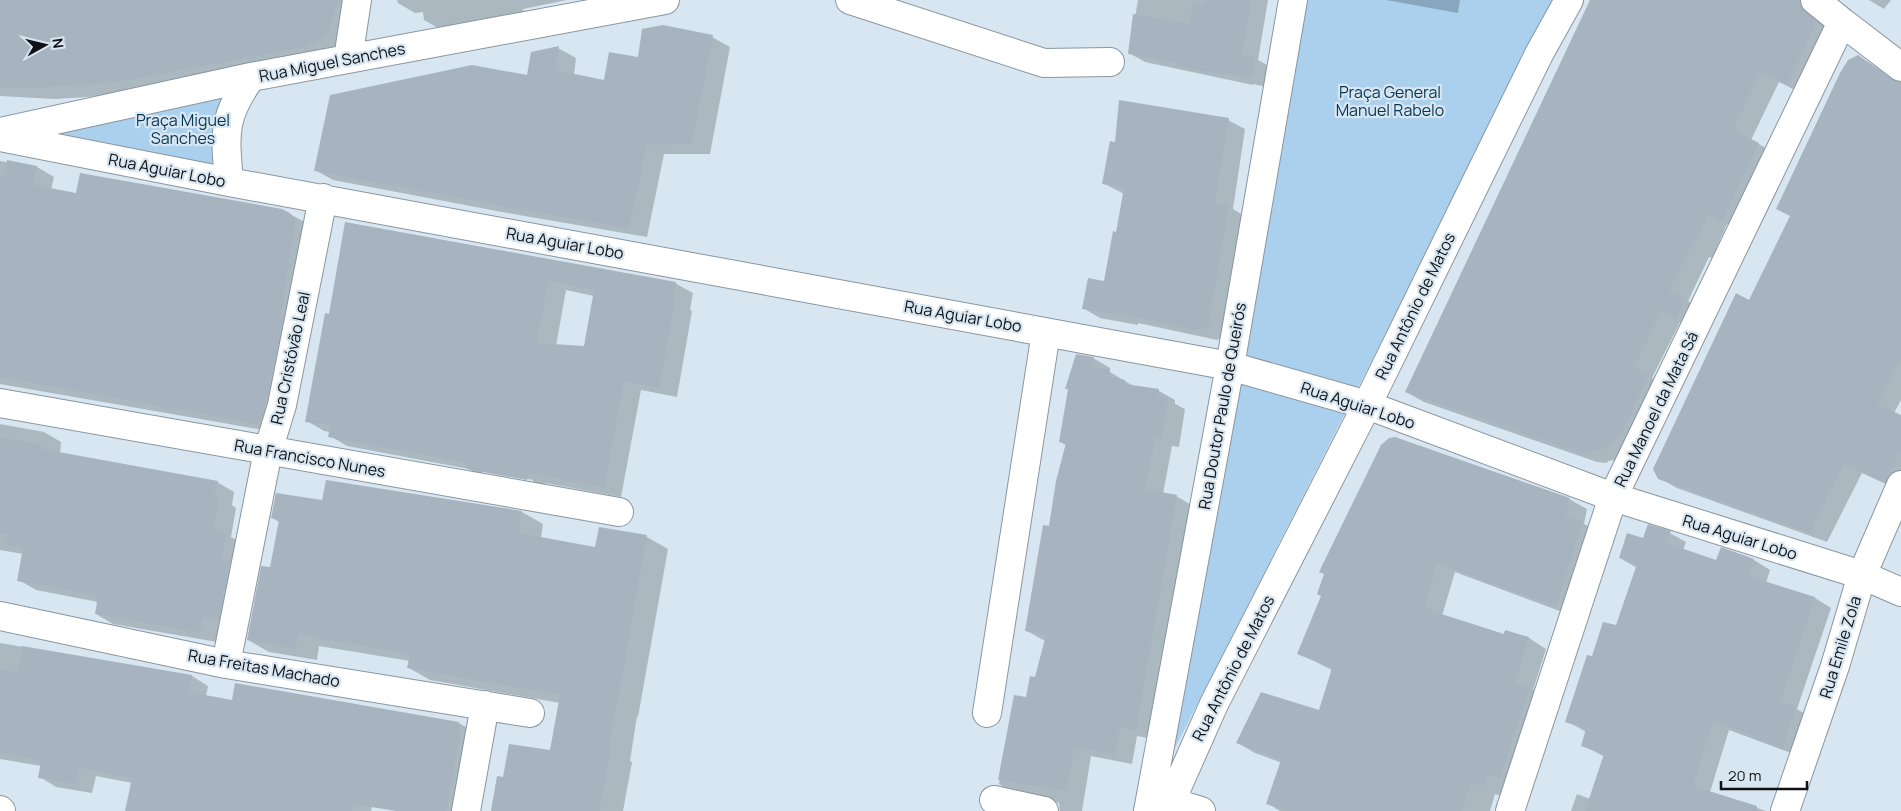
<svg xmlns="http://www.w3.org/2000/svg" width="1901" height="811" font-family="Manrope,sans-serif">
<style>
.green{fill:#aad0ed}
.shadow{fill:#0003;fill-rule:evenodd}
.building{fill:#a7b4bf;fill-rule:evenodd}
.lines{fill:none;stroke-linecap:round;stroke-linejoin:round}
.minor-casing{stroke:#8996a0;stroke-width:30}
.minor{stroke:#fff;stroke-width:28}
.labels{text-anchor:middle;stroke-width:4.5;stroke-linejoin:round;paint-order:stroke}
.street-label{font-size:16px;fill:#0e1216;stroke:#d8e6f1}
.park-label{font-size:16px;fill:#063653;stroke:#d8e6f1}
</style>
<rect width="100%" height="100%" fill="#d8e6f1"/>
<!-- green -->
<path class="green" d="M1305,0H1555L1171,756Z
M224,91L211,124L222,166L40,131Z"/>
<!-- shadow -->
<path class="shadow" d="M0,0H358L348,44L327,57L131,94L55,99L0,96Z
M397,0H567L523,9L524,13L442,30L424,20L423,12L415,13L398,3Z
M1138,0H1268L1258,60L1271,67L1267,87L1253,84V85L1145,62L1129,53Z
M1386,0H1460L1458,13Z
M1591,0H1800L1818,14L1832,31L1805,95L1779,82L1751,140L1777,154L1741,230L1727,224L1712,258L1709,257L1688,301L1703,310L1694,328L1680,322L1652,378L1667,387L1621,459L1608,461L1607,463L1597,462L1424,402L1406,392Z
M1869,0H1891L1884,9Z
M712,37L730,47L710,154H664L647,237L513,214L333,180L315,170L528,77L558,48L576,58L574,75L605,81L639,59Z
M1858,56L1901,83V400L1894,413L1901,417V491L1862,473L1827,542L1677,488L1659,478L1750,301L1791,216Z
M1228,120L1245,129L1233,209L1246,217L1225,336L1217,340L1138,323V325L1100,318L1083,308L1105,283L1117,233L1124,194L1103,183L1116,143Z
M0,161L37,167L54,177L51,190L77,195L290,214L308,224L275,432L0,384Z
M346,223L675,283L693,293L690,310L692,311L677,397L641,390L621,497L545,483L544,489L486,479L469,469L347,446L330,436V432L324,431L307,421L330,315ZM566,290L594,296L585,347L556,346ZM480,470L533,480V482L484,474Z
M1093,358L1110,368V372L1135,387L1159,391L1175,400V404L1185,409L1179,447L1172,446L1163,494L1176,496L1193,506L1153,739L1137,736L1132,764L1091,756L1082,811H1060L1059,803L1015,794L999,784L1015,697L1027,699L1036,678L1045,641L1027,631L1066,445L1060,442Z
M0,424L44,432L61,442L60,454L217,482L234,492L232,505L236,508L231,537L243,544L217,642L113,624L96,614L98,602L36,590L19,580L23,554L0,550Z
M1569,499L1587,509L1584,524L1600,533L1573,616L1455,572L1442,616L1505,635L1529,638L1546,649L1533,690L1547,698L1518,787L1505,783L1501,796L1495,794L1490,811H1280L1267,803L1282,763L1255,753L1238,743L1320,712L1332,670L1298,653L1322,596Z
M323,501L522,512L543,524L541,538L596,548L647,537L668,549L638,717L637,716L630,761L632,762L623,811H492L504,778L550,752L560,703L430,680L409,668L410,661L319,646L317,660L269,652L248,640L271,569L279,522L272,518Z
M1670,533L1686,542L1683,550L1717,562L1722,549L1754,560L1770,570L1766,583L1815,598L1831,608L1797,709L1811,718L1799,756L1729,730L1710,792L1766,811H1571L1577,794L1590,799L1605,757L1582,745L1586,732L1567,721L1593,658L1617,627L1637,568L1620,558L1644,540Z
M0,643L192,676L208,686L206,696L233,701L459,723L475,733L464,811H397L373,803L371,811H127L132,783L96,776L92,793L56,787L40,777L41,766L0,759Z"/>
<!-- building -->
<path class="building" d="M0,0H338L329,33L307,47L111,83L35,88H0Z
M1206,0H1251L1242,55L1255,57L1252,78L1191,69L1176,65V63L1128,54L1133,14L1189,24L1193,3L1205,5Z
M1590,0H1797L1805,12L1814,19L1816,24L1787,85L1760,73L1733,130L1759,143L1722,221L1709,214L1693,248L1691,247L1669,291L1685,298L1676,319L1661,312L1634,368L1649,375L1622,432L1610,445L1602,449L1590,451L1588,454L1578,452L1405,392Z
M663,25L713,35L692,144L647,145L629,228L561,217L314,171L330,95L472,65L527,75L531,52L559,46L555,70L604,80L609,52L638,57L642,29Z
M1858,55L1892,79L1901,82V357L1877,404L1901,415V451L1885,483L1844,464L1810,533L1658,479L1653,469L1736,293L1749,300L1790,216L1776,209L1840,73L1848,60Z
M1119,100L1229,118L1215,203L1229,206L1208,326L1199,331L1121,314V316L1082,309L1088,278L1104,281L1113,231L1116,232L1124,188L1102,184L1110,141L1115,142Z
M7,160L37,166L34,185L76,193L80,173L282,209L290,213L294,219L295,228L280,318L283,319L267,398L263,414L257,424L0,377V175L4,176Z
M345,222L676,282L673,300H675L659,388L624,381L604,488L528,473L527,480L467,469L468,463L328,437L330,425L305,422L325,313L329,314ZM548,281L594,290L584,346L537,343Z
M1076,354L1094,357L1092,367L1109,370L1108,376L1125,380V384L1159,389L1158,397L1168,398L1162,439L1155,437L1145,489L1177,495L1136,731L1120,727L1115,755L1074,747L1067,791L998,780L1014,695L1026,697L1030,676L1035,677L1046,635L1025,631L1043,525L1049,526L1056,481L1066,443L1059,442L1068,389H1065Z
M0,437L42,445V449L218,481L214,496L219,497L213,530L226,533L221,560L230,561L219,620L203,617L200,633L95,614L98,596L17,581L23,548L7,545L8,535L0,533Z
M1395,437L1570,498L1568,502L1570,503L1566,517L1583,522L1556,607L1437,563L1425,606L1430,608L1429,610L1504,634L1505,630L1529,637L1515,682L1530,687L1500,778L1487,774L1483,787L1471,783L1462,811H1288L1266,804L1281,760L1236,743L1261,692L1319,710L1332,668L1297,654L1321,596L1317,594L1324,574L1319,572L1381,445L1389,438Z
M326,480L522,511L519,533L595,547L599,527L647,535L617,705H616L609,748L611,749L599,811H491L497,776L503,777L509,744L550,750L560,695L407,668L410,654L325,639L298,634L296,649L247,640L261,566L270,567L279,520L271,518L276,493L322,500Z
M1648,524L1671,531L1666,543L1716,560L1721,547L1754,559L1748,576L1815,597L1780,702L1796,707L1783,748L1754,738L1755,736L1713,721L1693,786L1757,806L1756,811H1585L1604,754L1581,746L1586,729L1565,722L1587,655L1592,656L1603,622L1616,625L1637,564L1619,558L1627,533L1643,538Z
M22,646L192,675L189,692L232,700L235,683L459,722L460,737L446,811H396L353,804L352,811H125L132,778L79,768L76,784L38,778L41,761L0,753V669L18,673Z"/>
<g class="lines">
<!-- minor casing -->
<g class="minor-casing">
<path id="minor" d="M850,0L1044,63L1110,62
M1815,0L1842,22L1901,67
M348,59L357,0
M0,132L251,77L665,0
M0,137L229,182L1230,366L1367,405L1613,497L1862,575L1901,592
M229,182C225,134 222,118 251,77
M0,403L619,512
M0,616L226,664L530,713
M226,664L268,451L282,405L323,198
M987,713L1046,332
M1153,796L1201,811
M994,800L1044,811
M1171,801L1214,704L1367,405L1539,54L1569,0
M0,810L1,811
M466,811L485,705
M1148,811L1230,366L1293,0
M1510,811L1613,497L1842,22
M1785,811L1835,666L1862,575L1901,485"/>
</g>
<!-- minor -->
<use href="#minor" class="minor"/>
</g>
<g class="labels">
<!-- street labels -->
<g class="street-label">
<text transform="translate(332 62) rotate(-11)" y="6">Rua Miguel Sanches</text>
<text transform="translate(167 170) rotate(11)" y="6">Rua Aguiar Lobo</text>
<text transform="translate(565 243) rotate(10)" y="6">Rua Aguiar Lobo</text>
<text transform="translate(1415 306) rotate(-64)" y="6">Rua Antônio de Matos</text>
<text transform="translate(963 316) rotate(10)" y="6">Rua Aguiar Lobo</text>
<text transform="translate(290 358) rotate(-78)" y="6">Rua Cristóvão Leal</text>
<text transform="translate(1358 405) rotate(18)" y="6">Rua Aguiar Lobo</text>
<text transform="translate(1222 406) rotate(-80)" y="6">Rua Doutor Paulo de Queirós</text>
<text transform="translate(1656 409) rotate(-64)" y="6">Rua Manoel da Mata Sá</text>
<text transform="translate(310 458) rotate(10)" y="6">Rua Francisco Nunes</text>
<text transform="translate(1740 537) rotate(17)" y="6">Rua Aguiar Lobo</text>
<text transform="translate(1840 647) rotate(-73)" y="6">Rua Emile Zola</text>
<text transform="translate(264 668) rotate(10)" y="6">Rua Freitas Machado</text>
<text transform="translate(1233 668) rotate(-63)" y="6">Rua Antônio de Matos</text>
</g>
<!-- park labels -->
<g class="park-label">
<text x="1390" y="98">Praça General<tspan x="1390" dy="18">Manuel Rabelo</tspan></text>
<text x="183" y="126">Praça Miguel<tspan x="183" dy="18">Sanches</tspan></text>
</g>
</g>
<!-- north arrow -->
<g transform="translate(45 45) rotate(82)" stroke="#d8e6f1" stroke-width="4" paint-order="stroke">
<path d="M0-4L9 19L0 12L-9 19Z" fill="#0e1216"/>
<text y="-8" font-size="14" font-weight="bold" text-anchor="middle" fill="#0e1216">N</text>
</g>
<!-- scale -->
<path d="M1721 781v8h86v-8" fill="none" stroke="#0e1216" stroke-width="2.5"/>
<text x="1728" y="781" font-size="15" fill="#0e1216" stroke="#d8e6f1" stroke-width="4" paint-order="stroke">20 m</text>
</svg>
